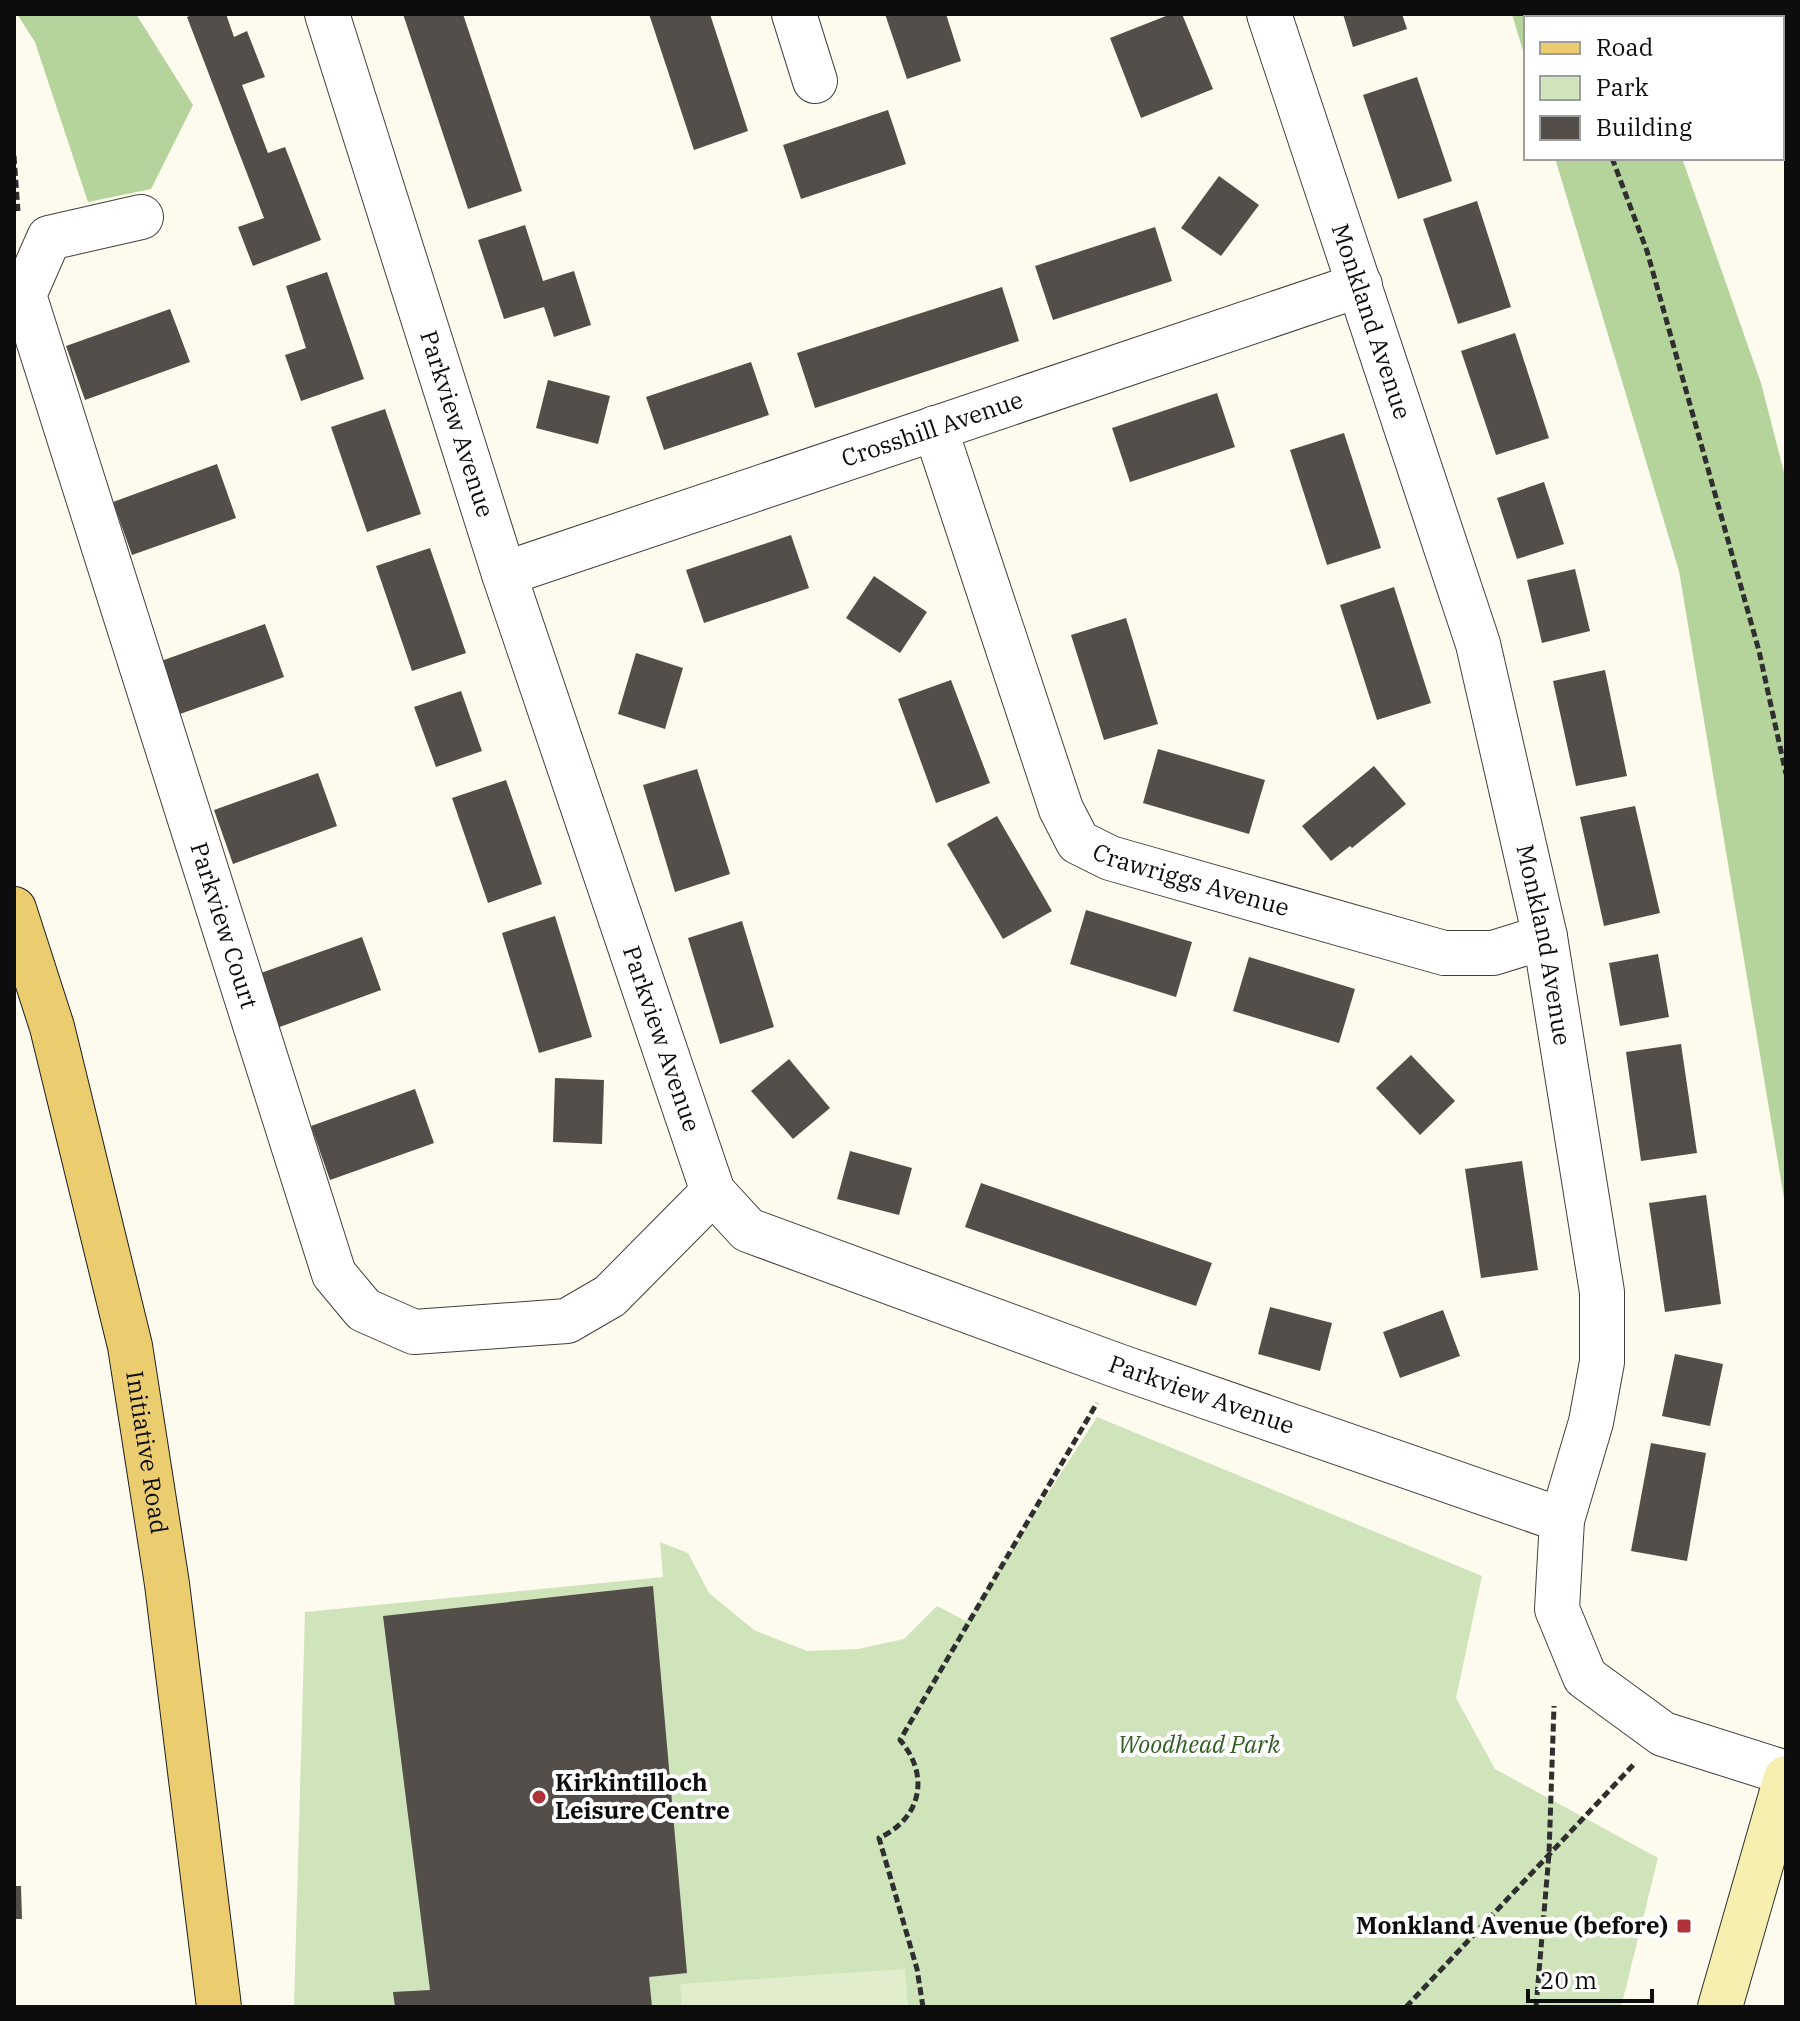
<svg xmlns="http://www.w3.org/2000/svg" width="1800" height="2021" font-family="'IBM Plex Serif',serif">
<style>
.green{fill:#d0e4bb}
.forest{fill:#b5d49c}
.pitch{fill:#e1edcc}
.building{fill:#544e4a}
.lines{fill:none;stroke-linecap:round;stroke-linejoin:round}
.street-casing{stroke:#404040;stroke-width:46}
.secondary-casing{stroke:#2f2f2f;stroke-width:46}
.primary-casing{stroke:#1e1e1e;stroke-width:46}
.path{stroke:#2f2f2f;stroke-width:5;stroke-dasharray:8 4;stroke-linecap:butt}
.street{stroke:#fff;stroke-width:44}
.secondary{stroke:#f7efaf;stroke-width:44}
.primary{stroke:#ebcd70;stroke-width:44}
.poi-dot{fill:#af3238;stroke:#fff;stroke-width:3}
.labels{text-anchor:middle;stroke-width:8;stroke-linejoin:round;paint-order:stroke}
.street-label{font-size:24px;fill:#0d0d0d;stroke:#fff}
.park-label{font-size:24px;font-style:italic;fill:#305e23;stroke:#fff}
.poi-label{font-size:24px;font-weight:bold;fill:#0d0d0d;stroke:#fff;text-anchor:start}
</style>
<rect width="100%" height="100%" fill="#fdfaee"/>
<!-- green -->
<path class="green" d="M1097,1417L1482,1576L1456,1698L1495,1769L1658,1858L1621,2007H294L305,1612L663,1577L660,1542L688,1553L709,1593L754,1630L807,1651L858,1649L904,1639L937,1606L966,1621Z"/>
<!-- forest -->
<path class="forest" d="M17,14H136L193,105L151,189L88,202L35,42Z
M1512,14H1632L1633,18H1526V61Z
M1555,158H1682L1761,383L1786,480V1210L1679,571Z"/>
<!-- pitch -->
<path class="pitch" d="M905,1969L908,2007H682L680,1984Z"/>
<!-- building -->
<path class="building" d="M194,14H226L234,37L247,31L265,77L242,85L268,153L285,147L321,240L253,266L238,227L264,218L187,17Z
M403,14H463L522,191L468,209Z
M649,14H710L748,131L694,150Z
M885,14H946L961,61L907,79Z
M1171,14H1182L1213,89L1141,118L1110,38Z
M1343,14H1402L1407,29L1353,47Z
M1417,77L1452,181L1398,199L1363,95Z
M888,110L906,164L801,199L783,145Z
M1219,176L1259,205L1221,256L1181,228Z
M1477,201L1511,307L1458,324L1423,219Z
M525,225L543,281L574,271L591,325L554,337L544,307L504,319L478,240Z
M1155,227L1172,281L1053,320L1035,266Z
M327,272L364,379L301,401L285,355L306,348L286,286Z
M1002,287L1019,341L815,408L797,353Z
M170,309L190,362L85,400L66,346Z
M1515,333L1549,438L1496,455L1461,351Z
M751,362L769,415L664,450L646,397Z
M548,380L610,396L598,444L536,428Z
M1217,393L1235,447L1130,482L1112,428Z
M385,409L421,514L367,532L331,427Z
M1344,433L1381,548L1327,565L1290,450Z
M217,464L236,518L132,555L113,502Z
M1544,482L1564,544L1517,559L1497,498Z
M791,535L809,588L704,623L686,570Z
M430,548L466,653L412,671L376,566Z
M1575,569L1590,631L1542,643L1527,580Z
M874,576L927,612L900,653L846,618Z
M1394,587L1431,703L1377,720L1340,605Z
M1126,618L1158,724L1104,740L1071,635Z
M265,624L284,677L180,714L161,661Z
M636,653L683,668L665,729L618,714Z
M1605,670L1627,776L1576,786L1553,681Z
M951,680L990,783L936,803L898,699Z
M461,691L482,751L436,767L414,707Z
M1158,749L1265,780L1249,834L1143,803Z
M1374,766L1406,804L1352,848L1350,846L1331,861L1302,826Z
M697,769L730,874L675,892L643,785Z
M318,773L337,826L233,864L214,810Z
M506,780L542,884L488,903L452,798Z
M1635,806L1660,913L1604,926L1580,817Z
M997,816L1052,911L1003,939L947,844Z
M1086,910L1192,942L1176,997L1070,964Z
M555,916L592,1037L539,1053L502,933Z
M742,921L774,1027L720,1044L688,938Z
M362,937L381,990L277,1028L258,974Z
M1658,954L1669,1017L1620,1026L1609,963Z
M1249,957L1355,989L1339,1043L1233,1011Z
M1681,1044L1697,1153L1641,1161L1626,1052Z
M1411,1055L1455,1101L1420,1135L1376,1088Z
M789,1059L830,1108L793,1139L751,1091Z
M555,1078L604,1080L602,1144L553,1142Z
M415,1089L434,1143L330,1180L311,1126Z
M850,1151L912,1168L899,1215L837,1199Z
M1522,1161L1538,1270L1481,1278L1465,1169Z
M981,1183L1212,1263L1196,1306L965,1227Z
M1706,1195L1721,1304L1665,1312L1649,1203Z
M1270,1307L1332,1323L1320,1371L1258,1354Z
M1443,1310L1460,1356L1400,1378L1383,1332Z
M1675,1354L1723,1364L1710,1426L1662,1416Z
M1651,1443L1706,1453L1687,1561L1631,1551Z
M653,1586L687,1973L649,1977L652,2007H395L393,1992L430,1990L383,1616Z
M14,1886H21L22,1919H14Z"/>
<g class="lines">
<!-- street casing -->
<g class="street-casing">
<g id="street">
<path id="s1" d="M327,14L504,574L713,1192L748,1230L1118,1366L1562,1520"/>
<path d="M794,14L815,81"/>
<path id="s2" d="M1269,14L1478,644L1545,937L1602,1292V1362L1591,1422L1562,1520L1557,1609L1585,1677L1663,1734L1786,1773"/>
<path id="s3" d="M141,217L49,238L24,295L334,1274L364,1310L414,1332L567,1321L610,1296L713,1192"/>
<path id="s4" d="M935,428L1061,809L1078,842L1110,858L1444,953H1493L1545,937"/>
<path id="s5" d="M504,574L1360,285"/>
</g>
</g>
<!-- secondary casing -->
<g class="secondary-casing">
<path id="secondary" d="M1720,2007L1786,1778"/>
</g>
<!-- primary casing -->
<g class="primary-casing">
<g id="primary">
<path id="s6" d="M14,909L52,1027L130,1346L167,1584L219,2007"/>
</g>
</g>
<!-- path -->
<path class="path" d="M1556,14L1558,18
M14,156L18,211
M1612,158L1647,251L1759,651L1786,774
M923,2007L917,1969L879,1838C922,1818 930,1775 900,1740L1097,1403
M1406,2007L1635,1763
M1536,2007L1549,1854L1554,1706"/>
<!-- street -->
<use href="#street" class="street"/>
<!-- secondary -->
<use href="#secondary" class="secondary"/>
<!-- primary -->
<use href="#primary" class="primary"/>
</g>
<!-- markers -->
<g class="poi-dot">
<circle cx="539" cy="1797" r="8"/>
<rect x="1676" y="1918" width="16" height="16" rx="4"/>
</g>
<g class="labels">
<!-- street labels -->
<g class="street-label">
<text dy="8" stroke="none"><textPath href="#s2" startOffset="324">Monkland Avenue</textPath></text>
<text dy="8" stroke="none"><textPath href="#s1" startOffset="430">Parkview Avenue</textPath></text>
<text dy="8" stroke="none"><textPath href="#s5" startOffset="452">Crosshill Avenue</textPath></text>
<text dy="8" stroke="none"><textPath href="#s4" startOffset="558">Crawriggs Avenue</textPath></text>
<text dy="8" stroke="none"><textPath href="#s3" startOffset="818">Parkview Court</textPath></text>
<text dy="8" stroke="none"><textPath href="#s2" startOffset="972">Monkland Avenue</textPath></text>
<text dy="8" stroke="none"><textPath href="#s1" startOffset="1078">Parkview Avenue</textPath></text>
<text dy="8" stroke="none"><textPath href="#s1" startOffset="1774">Parkview Avenue</textPath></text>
<text dy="8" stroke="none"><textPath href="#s6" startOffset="560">Initiative Road</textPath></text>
</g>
<!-- park labels -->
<g class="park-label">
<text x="1199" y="1753">Woodhead Park</text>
</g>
<!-- poi labels -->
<g class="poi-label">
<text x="555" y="1791">Kirkintilloch<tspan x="555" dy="28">Leisure Centre</tspan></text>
<text x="1668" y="1934" text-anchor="end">Monkland Avenue (before)</text>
</g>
</g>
<!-- border -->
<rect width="1800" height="2021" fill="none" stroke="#0d0d0d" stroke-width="32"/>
<!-- legend -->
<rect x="1524" y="16" width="260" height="144" fill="#ffffff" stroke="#9e9e9e" stroke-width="2"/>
<rect x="1540" y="42" width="40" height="12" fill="#ebcd70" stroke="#9e9e9e" stroke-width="2"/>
<text x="1596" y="56" font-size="24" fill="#0d0d0d">Road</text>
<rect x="1540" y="76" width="40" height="24" fill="#d0e4bb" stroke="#9e9e9e" stroke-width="2"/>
<text x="1596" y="96" font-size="24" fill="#0d0d0d">Park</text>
<rect x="1540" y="116" width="40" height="24" fill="#544e4a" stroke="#9e9e9e" stroke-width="2"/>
<text x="1596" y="136" font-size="24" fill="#0d0d0d">Building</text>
<!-- scale -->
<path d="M1528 1989v12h124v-12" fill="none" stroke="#0d0d0d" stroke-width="4"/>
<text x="1540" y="1989" font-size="24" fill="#0d0d0d" stroke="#ffffff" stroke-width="6" paint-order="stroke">20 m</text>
</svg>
